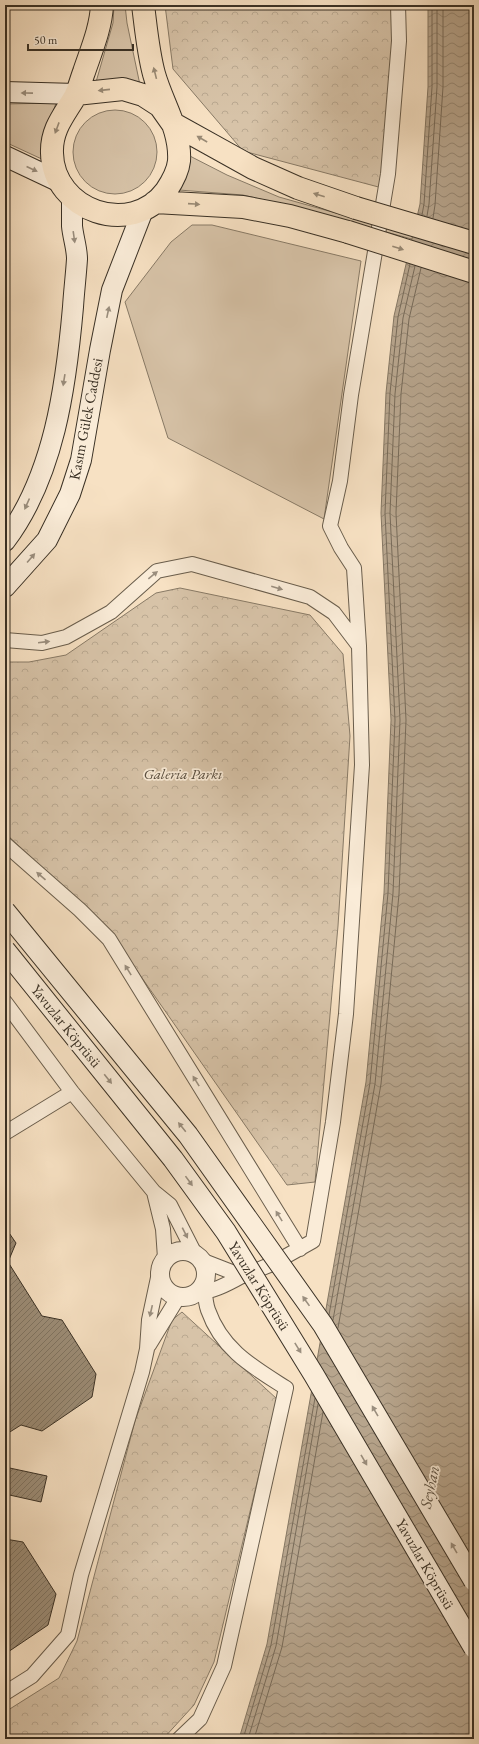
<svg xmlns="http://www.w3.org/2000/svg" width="479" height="1744" font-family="'EB Garamond',serif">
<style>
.green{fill:#d7c3a8;stroke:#887a66}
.park{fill:url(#park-crowns);stroke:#887a66}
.water{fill:url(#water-waves);stroke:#857763}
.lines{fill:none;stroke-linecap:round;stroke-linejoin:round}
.shore{stroke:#786b59;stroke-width:1}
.building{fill:url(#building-hatch);stroke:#3a3125}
.minor-casing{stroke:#695d4c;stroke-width:16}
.tertiary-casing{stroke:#695d4c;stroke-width:20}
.secondary-casing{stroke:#3a3125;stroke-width:22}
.primary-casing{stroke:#3a3125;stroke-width:24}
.minor{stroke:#faecd8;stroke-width:14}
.tertiary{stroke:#faecd8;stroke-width:18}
.secondary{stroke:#faecd8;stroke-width:20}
.primary{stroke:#f7e1c3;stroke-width:22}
.secondary-bridge-casing{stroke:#3a3125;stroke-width:22;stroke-linecap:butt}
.primary-bridge-casing{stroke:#3a3125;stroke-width:24;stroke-linecap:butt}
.secondary-bridge{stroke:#faecd8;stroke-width:20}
.primary-bridge{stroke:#f7e1c3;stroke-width:22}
.oneway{fill:#988974}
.oneway2{fill:#9a8e7e}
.labels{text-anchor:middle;stroke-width:3.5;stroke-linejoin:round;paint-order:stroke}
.street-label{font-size:15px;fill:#3a3125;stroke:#faecd8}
.park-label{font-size:15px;font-style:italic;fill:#594e3f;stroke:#faecd8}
.water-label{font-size:16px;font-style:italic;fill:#594e3f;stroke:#faecd8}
</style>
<defs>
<pattern id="park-crowns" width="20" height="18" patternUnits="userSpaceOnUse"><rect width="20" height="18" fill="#d7c3a8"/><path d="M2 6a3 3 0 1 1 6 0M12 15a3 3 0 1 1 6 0" fill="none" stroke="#b9a890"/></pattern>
<pattern id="water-waves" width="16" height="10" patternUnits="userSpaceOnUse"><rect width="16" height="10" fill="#b7a58d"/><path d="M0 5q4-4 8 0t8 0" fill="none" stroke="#968773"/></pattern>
<pattern id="building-hatch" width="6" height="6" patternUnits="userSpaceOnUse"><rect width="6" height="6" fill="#9c8d77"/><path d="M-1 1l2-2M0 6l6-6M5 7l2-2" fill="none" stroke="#807461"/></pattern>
</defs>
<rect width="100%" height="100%" fill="#f7e1c3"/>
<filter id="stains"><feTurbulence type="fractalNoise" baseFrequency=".005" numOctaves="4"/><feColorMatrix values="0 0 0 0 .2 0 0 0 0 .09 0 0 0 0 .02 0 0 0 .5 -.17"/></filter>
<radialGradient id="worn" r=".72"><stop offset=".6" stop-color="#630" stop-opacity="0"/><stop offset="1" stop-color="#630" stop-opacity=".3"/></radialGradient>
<!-- green -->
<path class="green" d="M114,5H125L127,23L140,85L96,82L113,23Z
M56,103L47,130L46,161L5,142V104Z
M73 152a42 42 0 1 1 84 0a42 42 0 1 1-84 0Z
M184,153L227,175L279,197L474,252V256L302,209L243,195L179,190Z
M192,225H212L361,261L324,519L168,438L125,302L171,242Z"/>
<!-- park -->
<path class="park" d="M165,5H398L386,189L243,151L173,69Z
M180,588L310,615L343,654L350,736L338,926L315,1182L287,1185L107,928L5,833V662H29L66,655L156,593Z
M182,1312L277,1399L214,1662L194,1705L163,1739H5V1712L59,1678L77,1641L135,1421L172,1320Z"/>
<!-- water -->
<path class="water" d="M428,5H474V1739H239L267,1644L366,1082L384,893L391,720L381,513L386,393L394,316L420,204L428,87Z"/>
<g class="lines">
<!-- shore -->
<path class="shore" d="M422,215L424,204L432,87V5
M427,216L429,204L437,87V5
M433,218L435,205L443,87V5
M329,1315L370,1083L388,893L395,720L385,513L390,393L398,317L410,264
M333,1320L375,1084L393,893L400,720L390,513L395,394L403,318L415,266
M338,1328L381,1084L399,894L406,720L396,513L401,394L409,319L421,268
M243,1739L271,1645L315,1398
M248,1739L276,1646L318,1404
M254,1739L282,1647L323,1412"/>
</g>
<!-- building -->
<path class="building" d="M5,1227L16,1243L8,1262L42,1316L62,1320L96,1374L92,1397L42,1431L21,1425L5,1435Z
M5,1467L47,1476L41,1502L5,1494Z
M5,1539L23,1542L56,1594L48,1625L5,1654Z"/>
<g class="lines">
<!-- minor casing -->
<g class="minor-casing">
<path id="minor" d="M5,640L42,643L66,637L111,612L157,571L192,564L310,597L334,613L359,646
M5,844L80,910L109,939L300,1249
M5,1002L72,1092L154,1192L170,1205L195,1254
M5,1133L72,1092
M154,1192L163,1229L165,1258
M243,1276L272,1264L313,1241L333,1122L346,1014L362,765L359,646L354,568L341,548L330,526L340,481L351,395L388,174L399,41L398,5
M194,1294C212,1292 226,1285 242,1276L201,1260
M149,1345L179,1296
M5,1693L32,1676L68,1635L81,1575L142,1372L147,1349L149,1320L159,1273
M179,1739L200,1719L224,1666L286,1388C253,1367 222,1350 208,1310C205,1302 205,1291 204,1283"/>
</g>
<!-- tertiary casing -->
<g class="tertiary-casing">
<path id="tertiary" d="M160 1274a23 23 0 1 1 46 0a23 23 0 1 1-46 0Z"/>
</g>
<!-- secondary casing -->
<g class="secondary-casing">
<path id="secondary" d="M5,92L76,94
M5,156L60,182
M5,541C54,476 66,387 73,307C74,291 76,275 77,259C77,248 73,237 72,226C72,217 72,207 72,198
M5,587L47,540L70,494L81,460L100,350L112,290L143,210"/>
</g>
<!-- primary casing -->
<g class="primary-casing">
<path id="primary" d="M102,5C101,28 91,51 84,72C81,80 79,88 76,95C65,114 51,129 52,153C53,211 131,238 166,191C172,182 178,171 179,161C181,130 162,103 154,74C148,52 146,28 143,5
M76,94L123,89L143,95L160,106L172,123L253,168L298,188L356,208
M155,202L243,207L290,216L348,232"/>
</g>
<!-- minor -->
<use href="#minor" class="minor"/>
<!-- tertiary -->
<use href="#tertiary" class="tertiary"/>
<!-- secondary -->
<use href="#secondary" class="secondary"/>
<!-- primary -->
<use href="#primary" class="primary"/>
<!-- secondary-bridge casing -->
<g class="secondary-bridge-casing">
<path id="secondary-bridge" d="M5,911L188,1135L323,1325L474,1581
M5,950L173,1159L226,1232L314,1375L474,1648"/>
</g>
<!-- primary-bridge casing -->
<g class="primary-bridge-casing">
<path id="primary-bridge" d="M356,208L474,243
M348,232L474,272"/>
</g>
<!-- secondary-bridge -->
<use href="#secondary-bridge" class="secondary-bridge"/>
<!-- primary-bridge -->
<use href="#primary-bridge" class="primary-bridge"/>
</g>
<!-- one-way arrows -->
<defs><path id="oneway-solid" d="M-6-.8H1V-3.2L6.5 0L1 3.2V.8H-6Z"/></defs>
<g class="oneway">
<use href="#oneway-solid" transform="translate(155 73) rotate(-104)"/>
<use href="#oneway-solid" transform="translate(104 90) rotate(174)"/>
<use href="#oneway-solid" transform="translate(57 128) rotate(110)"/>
<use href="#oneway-solid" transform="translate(202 139) rotate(-150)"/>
<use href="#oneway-solid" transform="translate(319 195) rotate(-162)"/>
<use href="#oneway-solid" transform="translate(194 204) rotate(4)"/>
<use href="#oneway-solid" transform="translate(398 248) rotate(18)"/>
</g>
<g class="oneway2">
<use href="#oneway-solid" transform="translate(27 93) rotate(-179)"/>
<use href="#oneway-solid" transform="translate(32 169) rotate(25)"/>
<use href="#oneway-solid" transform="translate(74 237) rotate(82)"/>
<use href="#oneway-solid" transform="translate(108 312) rotate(-78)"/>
<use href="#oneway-solid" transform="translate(64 380) rotate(99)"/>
<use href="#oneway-solid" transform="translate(27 504) rotate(114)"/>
<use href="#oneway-solid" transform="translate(31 558) rotate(-49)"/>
<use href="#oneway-solid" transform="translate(153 575) rotate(-39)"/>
<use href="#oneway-solid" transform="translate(277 588) rotate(16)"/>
<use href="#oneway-solid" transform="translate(44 642) rotate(-7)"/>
<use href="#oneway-solid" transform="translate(41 876) rotate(-139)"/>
<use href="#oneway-solid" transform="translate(128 970) rotate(-122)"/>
<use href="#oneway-solid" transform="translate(108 1079) rotate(51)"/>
<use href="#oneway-solid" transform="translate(196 1081) rotate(-122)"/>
<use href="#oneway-solid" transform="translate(182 1127) rotate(-129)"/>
<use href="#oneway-solid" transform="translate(189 1181) rotate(54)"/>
<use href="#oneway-solid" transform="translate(279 1216) rotate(-122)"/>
<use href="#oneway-solid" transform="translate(185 1233) rotate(63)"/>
<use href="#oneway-solid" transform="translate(306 1301) rotate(-125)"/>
<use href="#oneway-solid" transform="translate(151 1311) rotate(103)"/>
<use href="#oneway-solid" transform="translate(298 1348) rotate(58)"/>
<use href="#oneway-solid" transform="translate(375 1411) rotate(-120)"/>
<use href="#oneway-solid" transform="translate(364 1460) rotate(60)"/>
<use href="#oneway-solid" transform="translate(454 1548) rotate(-120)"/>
</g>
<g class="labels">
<!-- street labels -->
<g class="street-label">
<text transform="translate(86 419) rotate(-79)" y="5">Kasım Gülek Caddesi</text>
<text transform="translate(66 1026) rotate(51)" y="5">Yavuzlar Köprüsü</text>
<text transform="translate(259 1286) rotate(58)" y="5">Yavuzlar Köprüsü</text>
<text transform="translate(425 1564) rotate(60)" y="5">Yavuzlar Köprüsü</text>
</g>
<!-- park labels -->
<g class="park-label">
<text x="183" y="779">Galeria Parkı</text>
</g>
<!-- water labels -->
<g class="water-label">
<text transform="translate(429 1487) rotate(-78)" y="6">Seyhan</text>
</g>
</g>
<!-- margin -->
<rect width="479" height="1744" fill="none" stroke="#f7e1c3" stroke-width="20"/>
<rect x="6" y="6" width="467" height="1732" fill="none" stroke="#3a3125" stroke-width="2"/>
<rect x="10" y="10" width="459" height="1724" fill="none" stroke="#3a3125"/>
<!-- scale -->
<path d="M28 44v6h105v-6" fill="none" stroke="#3a3125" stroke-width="2"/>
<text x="34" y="44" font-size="12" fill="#3a3125" stroke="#faecd8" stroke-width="3" paint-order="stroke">50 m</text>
<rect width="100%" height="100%" filter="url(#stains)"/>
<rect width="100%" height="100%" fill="url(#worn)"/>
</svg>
